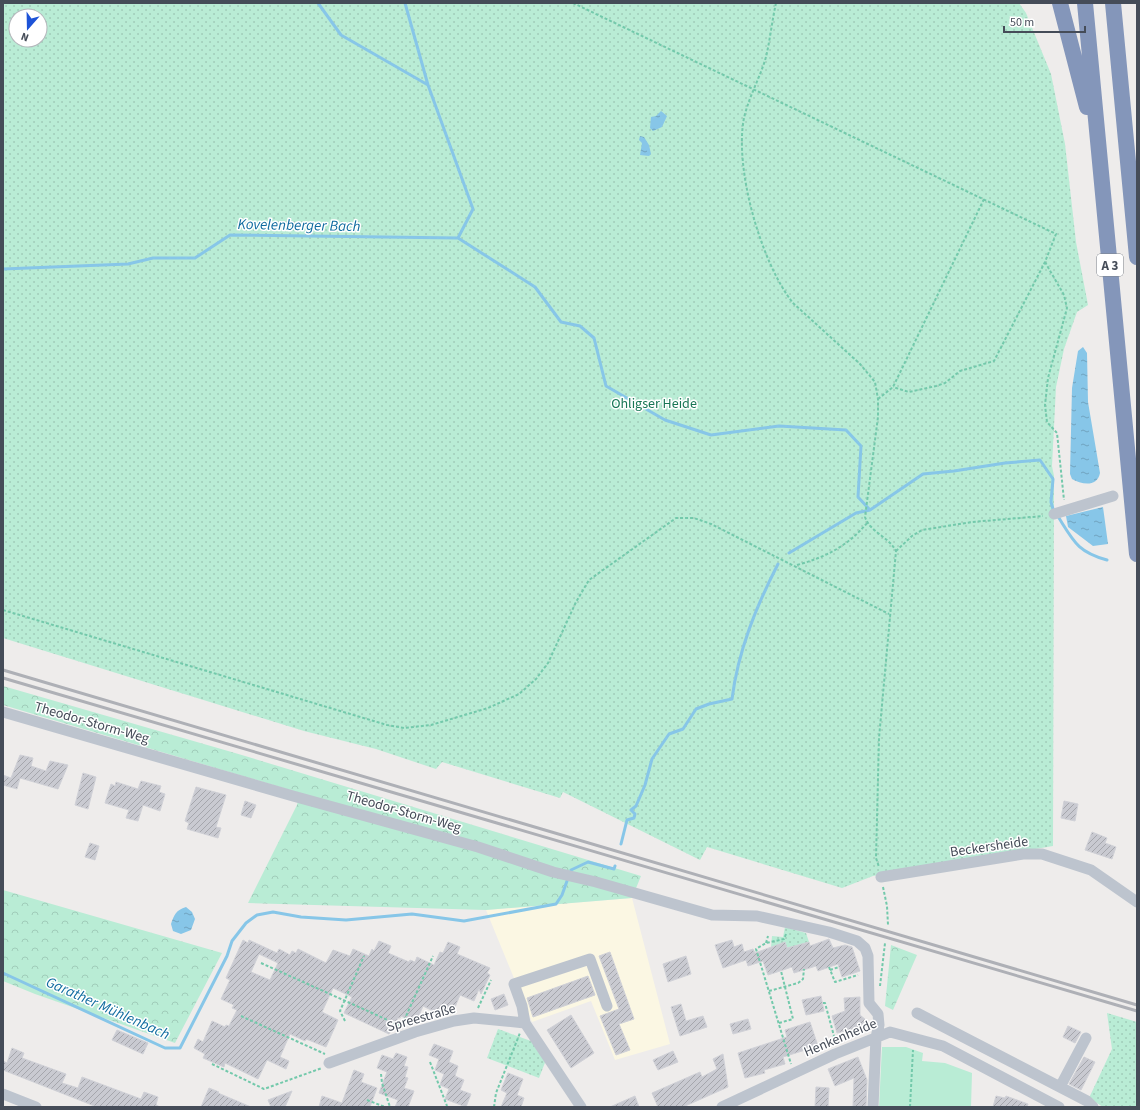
<svg xmlns="http://www.w3.org/2000/svg" width="1140" height="1110" font-family="'Source Sans 3',sans-serif">
<style>
.commercial{fill:#fbf7e3}
.green{fill:#b9ecd5}
.forest{fill:url(#forest-crowns)}
.park{fill:url(#park-dots);fill-rule:evenodd}
.water{fill:url(#water-ripples)}
.lines{fill:none;stroke-linecap:round;stroke-linejoin:round}
.stream{stroke:#87c6e8;stroke-width:3}
.building{fill:url(#building-hatch);stroke:#d0d1d7;fill-rule:evenodd}
.path{stroke:#73c9ab;stroke-width:2;stroke-dasharray:3 2;stroke-linecap:butt}
.minor{stroke:#bdc4ce;stroke-width:11}
.highway{stroke:#8496ba;stroke-width:16}
.rail{stroke:#aeb0b6;stroke-width:3}
.labels{text-anchor:middle;stroke-width:3;stroke-linejoin:round;paint-order:stroke}
.shield{fill:#fff;stroke:#7d828a;stroke-width:1}
.shield-label{font-size:13px;font-weight:bold;fill:#454c58}
.park-label{font-size:14px;fill:#187655;stroke:#fff}
.street-label{font-size:14px;fill:#454c58;stroke:#fff}
.water-label{font-size:15px;font-style:italic;fill:#106ca0;stroke:#fff}
</style>
<defs>
<pattern id="forest-crowns" width="20" height="18" patternUnits="userSpaceOnUse"><rect width="20" height="18" fill="#b9ecd5"/><path d="M2 6a3 3 0 1 1 6 0M12 15a3 3 0 1 1 6 0" fill="none" stroke="#a0ccb9"/></pattern>
<pattern id="park-dots" width="8" height="8" patternUnits="userSpaceOnUse"><rect width="8" height="8" fill="#b9ecd5"/><path d="M2 2h.1M6 6h.1" fill="none" stroke="#a0ccb9" stroke-width="1.8" stroke-linecap="round"/></pattern>
<pattern id="water-ripples" width="26" height="14" patternUnits="userSpaceOnUse"><rect width="26" height="14" fill="#87c6e8"/><path d="M2 4q2-2 4 0t4 0M15 11q2-2 4 0t4 0" fill="none" stroke="#70a3bf"/></pattern>
<pattern id="building-hatch" width="6" height="6" patternUnits="userSpaceOnUse"><rect width="6" height="6" fill="#c9cad1"/><path d="M-1 1l2-2M0 6l6-6M5 7l2-2" fill="none" stroke="#a5a6ac"/></pattern>
</defs>
<rect width="100%" height="100%" fill="#eeeceb"/>
<!-- commercial -->
<path class="commercial" d="M632,898L670,1044L615,1060L591,1001L532,1022L486,910Z"/>
<!-- green -->
<path class="green" d="M882,1047H906L923,1053L922,1061L945,1063L972,1073L971,1107H879Z"/>
<!-- forest -->
<path class="forest" d="M3,686L235,753L641,876L632,898L486,910L248,903L297,805L300,793L3,705Z
M3,890L222,953L175,1043L35,994L3,981Z
M891,945L917,955L893,1010L885,1006Z"/>
<!-- park -->
<path class="park" d="M3,3H1019L1026,13L1051,74L1065,144L1076,242L1088,305L1077,312L1064,349L1056,387L1052,466L1054,476L1053,846L873,876L842,888L707,847L700,860L563,792L560,798L442,762L436,769L376,749L304,731L3,638ZM16,16H40V40H16Z
M785,927L806,933L809,942L787,948L785,943L771,947L772,936L783,937Z
M1107,1013L1137,1022V1107H1103L1089,1098L1112,1049Z
M498,1029L531,1041L546,1060L539,1078L487,1058Z"/>
<!-- water -->
<path class="water" d="M661,111L667,116L662,127L653,131L650,128L651,117L656,116Z
M640,136L644,137L649,145L651,154L649,156L640,155L642,143L639,140Z
M1083,347L1087,353L1088,402L1100,473C1097,488 1081,484 1072,479L1070,474L1072,388L1078,351Z
M1103,507L1108,544L1093,546L1068,527L1066,516Z
M186,907L192,912L195,919L191,930L181,934L173,931L171,924C174,915 176,910 186,907Z"/>
<g class="lines">
<!-- stream -->
<path class="stream" d="M318,3L341,35L428,85
M405,3L428,85L473,209L458,238L535,287L561,322L580,326L594,338L606,386L665,420L711,435L779,426L846,430L861,446L858,497L870,510
M3,269L128,264L153,258H195L230,235L458,238
M1059,518C1074,542 1078,552 1107,560
M789,553L856,513L870,510L923,474L954,471L1005,463L1040,460L1053,479L1051,502L1053,509
M621,844L627,820L634,818L635,814L631,810L636,806L645,785L652,759L669,734L683,729L696,709L709,704L732,699C738,651 756,607 778,564
M571,870L588,862L614,869L615,866
M3,973L165,1048H180L227,956L232,941L246,923L257,915L273,912L301,917L346,920L412,914L464,921L556,904L562,895L567,881"/>
</g>
<!-- building -->
<path class="building" d="M20,755L33,758L31,766L46,771L50,761L68,765L58,789L20,778L17,789L3,785V775L11,778Z
M83,773L96,777L88,809L75,805Z
M141,781L161,786L159,792L165,794L160,811L143,805L138,821L126,818L129,810L105,803L111,784L115,786L116,782L138,789Z
M196,787L226,795L216,827L221,828L218,838L187,829L189,823L185,821Z
M245,801L256,805L251,818L241,815Z
M1064,801L1078,804L1075,821L1061,818Z
M1092,832L1107,838L1105,843L1116,847L1112,859L1085,850Z
M90,843L99,846L95,860L85,857Z
M829,939L833,948L845,945L852,947L860,971L842,977L838,964L818,971L816,966L794,973L792,967L768,975L763,961L748,966L746,960L723,968L715,945L732,940L734,947L742,944L744,952L753,949L755,953L785,942L787,948L809,942L810,946Z
M243,940L248,943L249,940L277,953L279,949L290,955L292,951L296,953L298,949L326,963L333,950L350,956L353,949L369,956L372,949L374,951L379,941L391,946L388,953L409,962L410,960L415,962L417,957L434,965L440,952L443,953L448,942L460,947L457,954L490,968L487,973L490,975L481,994L479,989L474,1001L460,995L453,1012L444,1008L441,1015L423,1006L416,1023L401,1016L400,1018H398L389,1034L344,1013L352,997L333,988L322,1012L338,1020L326,1047L306,1039L305,1041L290,1034L280,1057L289,1061L286,1069L267,1060L258,1079L225,1063L224,1067L203,1058L205,1054L194,1048L198,1039L203,1042L212,1021L225,1027L226,1025L229,1026L237,1010L232,1008L234,1005L221,999L230,980L226,978ZM259,954L278,963L270,980L251,972Z
M610,952L634,1019L619,1024L630,1050L616,1055L600,1016L619,1009L599,956Z
M686,956L691,974L668,982L663,964Z
M588,976L595,995L533,1017L527,998Z
M504,994L508,1005L495,1010L491,999Z
M821,996L824,1011L806,1015L802,1000Z
M860,997V1015L866,1020L859,1029L856,1028L837,1033L832,1016L845,1011L844,998Z
M681,1004L686,1021L703,1016L707,1027L680,1036L671,1007Z
M571,1015L594,1053L571,1068L547,1030Z
M748,1019L751,1029L733,1034L730,1024Z
M810,1022L818,1046L783,1057L785,1064L764,1070L765,1073L745,1078L738,1053L787,1037L785,1030Z
M1068,1026L1081,1032L1075,1043L1063,1037Z
M117,1030L148,1043L143,1054L112,1040Z
M434,1044L453,1051L449,1062L458,1066L455,1076L464,1080L460,1090L471,1094L466,1107L445,1099L449,1089L440,1085L444,1074L435,1070L439,1059L429,1055Z
M12,1048L24,1053L22,1058L66,1074L62,1083L78,1088L82,1077L141,1099L144,1092L158,1097L156,1105L160,1107H97L69,1096L3,1070V1061L7,1063Z
M673,1051L678,1062L658,1070L653,1060Z
M396,1053L407,1057L404,1066L408,1067L405,1077L408,1078L404,1088L414,1091L408,1107H395L398,1100L379,1093L387,1072L377,1068L382,1055L393,1059Z
M723,1054L728,1087L683,1107H658L652,1093L700,1072L702,1077L717,1069L713,1059Z
M858,1057L867,1080L866,1107H853L854,1078L835,1086L828,1069Z
M1084,1057L1095,1062L1081,1090L1069,1084Z
M354,1070L364,1074L361,1082L377,1088L370,1107H319L322,1096L342,1103Z
M508,1073L523,1079L517,1095L524,1098L521,1107H501L507,1093L501,1090Z
M816,1087L829,1088L828,1107H815Z
M209,1088L219,1092L218,1093L251,1107H201Z
M292,1091L285,1107H271L268,1100Z
M635,1096L639,1107H610Z
M996,1096L1005,1098L1006,1096L1028,1104L1027,1107H993Z"/>
<g class="lines">
<!-- path -->
<path class="path" d="M573,3L1056,234L1045,262L994,361L960,371L945,383L936,386L909,392L893,387
M776,3C772,21 770,40 766,57C760,78 749,96 744,118C734,168 761,263 793,303L860,364L875,382L878,399V417L865,517C870,532 889,537 896,551L879,738L876,858L879,867
M1045,262L1064,295L1067,308L1048,378L1045,405L1047,422L1057,433L1064,500
M878,399L893,387L984,199
M896,551L912,536L922,530L972,522L1043,516
M797,565C826,557 848,546 867,523
M3,610L387,725L404,728L431,725L488,708L519,694L536,679L548,663L576,602L589,580L676,518H694L711,524L889,614
M883,887L887,906L888,925
M786,934L784,939L766,943L756,949L791,1064
M766,943L768,936
M261,963L401,1026
M829,967L835,982L858,975
M830,970L839,967
M880,986L885,943
M769,991L798,983L803,979L804,969
M823,1003H825L834,1036L832,1043
M478,1008L491,980
M241,1016L325,1054
M345,1021L340,1011L364,956
M779,1023L793,1019L781,971
M402,1025L433,956
M430,1062L447,1106
M212,1064L264,1089L322,1068
M381,1074L382,1083L390,1107
M367,1100L385,1107
M494,1107L496,1093L520,1033
M910,1107L913,1050"/>
<!-- minor -->
<path class="minor" d="M1054,514L1113,496
M3,712L293,796L478,847L553,872L596,882L712,915L757,916L829,932L857,941L865,948L868,956L869,1003L878,1014L879,1025L876,1037L873,1107
M881,877L1023,854H1042L1091,870L1137,902
M917,1013L1087,1101L1093,1107
M329,1063L415,1032L454,1021L474,1018L525,1023
M1060,1087L1086,1038
M3,1094L36,1107
M581,1107L525,1023L522,1006L514,984L590,959L607,1006
M722,1107L835,1054L890,1032L943,1046L1059,1107"/>
<!-- highway -->
<path class="highway" d="M1060,3L1087,107
M1085,3L1137,554
M1113,3L1137,257"/>
<!-- rail -->
<path class="rail" d="M3,670L1137,1005
M3,678L1137,1011"/>
</g>
<g class="labels">
<!-- shield labels -->
<rect class="shield" x="1097" y="254" width="26" height="22" rx="3"/>
<g class="shield-label">
<text x="1110" y="270">A 3</text>
</g>
<!-- park labels -->
<g class="park-label">
<text x="654" y="408">Ohligser Heide</text>
</g>
<!-- street labels -->
<g class="street-label">
<text transform="translate(92 722) rotate(16)" y="5">Theodor-Storm-Weg</text>
<text transform="translate(404 811) rotate(16)" y="5">Theodor-Storm-Weg</text>
<text transform="translate(989 846) rotate(-8)" y="5">Beckersheide</text>
<text transform="translate(421 1017) rotate(-16)" y="5">Spreestraße</text>
<text transform="translate(840 1037) rotate(-23)" y="5">Henkenheide</text>
</g>
<!-- water labels -->
<g class="water-label">
<text transform="translate(299 225) rotate(1)" y="5">Kovelenberger Bach</text>
<text transform="translate(108 1008) rotate(24)" y="5">Garather Mühlenbach</text>
</g>
</g>
<!-- border -->
<rect width="1140" height="1110" fill="none" stroke="#454c58" stroke-width="8"/>
<!-- north arrow -->
<g transform="translate(28 28) rotate(200)"><circle r="19" fill="#ffffff" stroke="#b5b7bc"/>
<path d="M0-3L7 15L0 10L-7 15Z" fill="#1d53d7"/>
<text y="-6" font-size="11" font-weight="bold" text-anchor="middle" fill="#454c58">N</text>
</g>
<!-- scale -->
<path d="M1004 26v6h81v-6" fill="none" stroke="#454c58" stroke-width="2"/>
<text x="1010" y="26" font-size="12" fill="#454c58" stroke="#ffffff" stroke-width="3" paint-order="stroke">50 m</text>
</svg>
